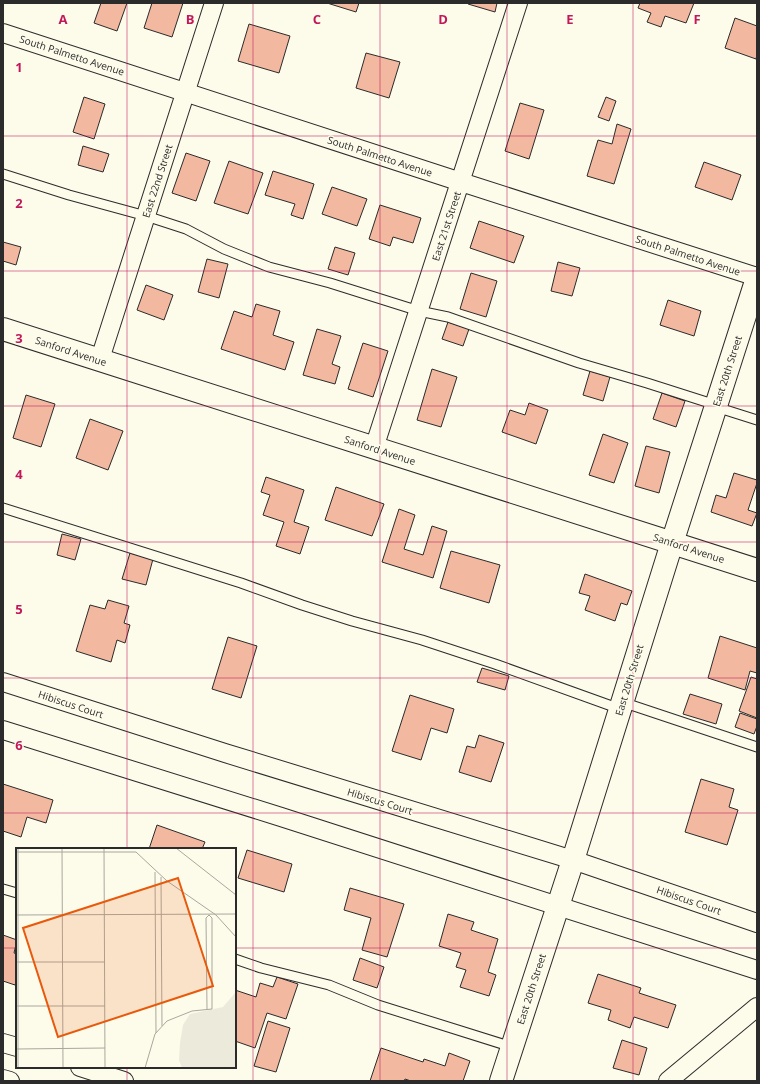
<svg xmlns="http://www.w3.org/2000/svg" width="760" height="1084" font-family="'Open Sans',sans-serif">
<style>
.building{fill:#f2b8a0;stroke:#2b2b2b}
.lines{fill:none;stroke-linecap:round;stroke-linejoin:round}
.service-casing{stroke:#2b2b2b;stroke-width:11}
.minor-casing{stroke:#2b2b2b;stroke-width:20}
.tertiary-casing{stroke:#2b2b2b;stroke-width:24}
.secondary-casing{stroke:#2b2b2b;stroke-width:24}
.service{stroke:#fdfbea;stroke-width:9}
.minor{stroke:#fdfbea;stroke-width:18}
.tertiary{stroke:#fdfbea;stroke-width:22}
.secondary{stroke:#fdfbea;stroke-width:22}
.grid{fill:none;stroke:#c2185b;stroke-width:1;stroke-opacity:0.55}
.labels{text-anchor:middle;stroke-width:3;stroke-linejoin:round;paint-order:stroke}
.street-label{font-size:10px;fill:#2b2b2b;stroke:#fdfbea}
.inset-road{fill:none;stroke:#a9a89e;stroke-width:1}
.view{fill:#e8590c;fill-opacity:0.15;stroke:#e8590c;stroke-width:2}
.inset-edge{fill:none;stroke:#2b2b2b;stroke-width:2}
.grid-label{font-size:13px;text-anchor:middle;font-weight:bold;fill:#c2185b;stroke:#fdfbea;stroke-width:3;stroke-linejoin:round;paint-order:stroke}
</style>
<rect width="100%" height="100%" fill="#fdfbea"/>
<!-- building -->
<path class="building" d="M100,3H127L117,31L94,23L101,3Z
M152,3H183L172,37L144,28Z
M327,3H359L356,12Z
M468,3H497L495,12L468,4Z
M640,3H694L686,23L665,16L661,27L647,22L651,13L638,8Z
M735,18L757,26V55L756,59L725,48Z
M249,24L290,36L279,73L238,61Z
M366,53L400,62L389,98L356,88Z
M84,97L105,104L94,139L73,132Z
M606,97L616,101L609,121L598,117Z
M520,103L544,110L529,159L505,151Z
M617,124L631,129L614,184L587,176L598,140L612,144Z
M83,146L109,154L103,172L78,165Z
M186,153L210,161L196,201L172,193Z
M229,161L263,173L248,214L214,203Z
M704,162L741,175L732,200L695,187Z
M273,171L314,184L303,219L291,215L295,204L265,195Z
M332,187L367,199L357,226L322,214Z
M380,205L421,218L413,243L393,237L390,246L369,239Z
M479,221L524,236L514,263L470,248Z
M3,242L21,247L16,265L3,261Z
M335,247L355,253L348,275L328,269Z
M207,259L228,264L219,298L198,292Z
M558,262L580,268L572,296L551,291Z
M471,273L497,281L486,317L460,309Z
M146,285L173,295L164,320L137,310Z
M668,300L701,311L694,336L660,325Z
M256,304L280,311L273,335L294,342L285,370L221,349L234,311L252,317Z
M448,322L469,329L463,346L442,339Z
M317,329L341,336L332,364L340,367L335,384L303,375Z
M363,343L388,351L373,397L348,389Z
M432,369L457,377L441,427L417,420Z
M590,371L610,377L603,401L583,395Z
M662,393L685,401L676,427L653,419Z
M26,395L55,404L41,447L13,438Z
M529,403L548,410L536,444L502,432L510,410L525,415Z
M90,419L123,431L108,470L76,458Z
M603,434L628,443L614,483L589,475Z
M646,446L670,452L659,493L635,486Z
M734,473L757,480V483L748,510L757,513L752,526L711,512L716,495L726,498Z
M266,477L304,490L294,522L309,527L300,554L276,546L284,522L263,515L270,495L261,492Z
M336,487L384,504L372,536L325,520Z
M399,509L415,515L404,549L423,555L432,526L447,531L433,578L382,562Z
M62,534L81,539L75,560L57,555Z
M451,551L500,565L489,603L440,588Z
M130,553L153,559L146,585L122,579Z
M585,574L632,591L627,605L621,603L615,621L585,610L590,596L579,593Z
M108,600L129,606L124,623L130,625L125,643L117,640L111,662L76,651L90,605L105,609Z
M720,636L757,648V673L750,671L745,690L708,678Z
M228,637L257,646L241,698L212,689Z
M482,668L509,676L505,690L477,682Z
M751,677L757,679V718L739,711Z
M690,694L722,704L716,724L683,714Z
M410,695L454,709L447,733L431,728L421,760L392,751Z
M740,713L757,719V726L754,734L735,727Z
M479,735L504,743L491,782L459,772L467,746L475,748Z
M701,779L734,789L729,807L738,810L727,845L685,832Z
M3,784L53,800L46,823L27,817L21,837L3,831Z
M157,825L205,842L202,849H149Z
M247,850L292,864L284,892L238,878Z
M350,888L404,904L387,957L362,950L371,918L344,910Z
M448,914L474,922L471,930L498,939L488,972L496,975L489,996L460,987L466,970L456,967L461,953L439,946Z
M3,935L17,940L14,953L17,954V980L15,985L3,981Z
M360,958L384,967L377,988L353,980Z
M598,974L641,988L639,993L676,1005L668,1028L634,1017L630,1028L608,1020L611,1010L588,1003Z
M277,977L298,984L286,1019L267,1013L255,1048L235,1041V990L256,997L260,983L273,987Z
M268,1021L290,1028L276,1072L254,1066Z
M622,1040L647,1048L639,1075L613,1068Z
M381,1048L423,1062L424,1059L445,1066L449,1053L470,1061L463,1081H411L405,1079L404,1081H370Z"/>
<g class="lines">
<!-- service casing -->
<g class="service-casing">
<path id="service" d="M3,174L69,195L146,216L186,229L224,249L269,267L330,283L419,311L448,317L579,363L647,383L716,405
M716,407L757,420
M3,508L241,583L302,605L352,621L422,640L495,664L620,709
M622,702L757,747
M3,889L17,893
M235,959L261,968L329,985L378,1005L512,1047"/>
</g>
<!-- minor casing -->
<g class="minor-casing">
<path id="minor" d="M3,33L461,182L757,277
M100,359L214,3
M374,448L518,3
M3,682L225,753L573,860L757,923
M3,730C255,808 506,888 757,970
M3,1043L17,1047
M80,1067L124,1081
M3,1079L10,1081
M668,1081L757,1007"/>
</g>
<!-- tertiary casing -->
<g class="tertiary-casing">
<path id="tertiary" d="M501,1081L573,860L672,543L757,278"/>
</g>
<!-- secondary casing -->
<g class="secondary-casing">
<path id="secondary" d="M3,329L757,570"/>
</g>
<!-- service -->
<use href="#service" class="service"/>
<!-- minor -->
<use href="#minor" class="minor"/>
<!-- tertiary -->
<use href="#tertiary" class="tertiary"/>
<!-- secondary -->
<use href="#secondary" class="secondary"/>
</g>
<!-- grid -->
<path class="grid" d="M127,3V849M253,3V1081M380,3V1081M507,3V1081M633,3V1081M3,136H757M3,271H757M3,406H757M3,542H757M3,678H757M3,813H757M3,948H17M235,948H757M127,1067V1081"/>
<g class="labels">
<!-- street labels -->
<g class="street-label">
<text transform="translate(72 55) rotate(18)" y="4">South Palmetto Avenue</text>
<text transform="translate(380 156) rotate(18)" y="4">South Palmetto Avenue</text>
<text transform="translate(157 181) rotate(-72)" y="4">East 22nd Street</text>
<text transform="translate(446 226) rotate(-72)" y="4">East 21st Street</text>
<text transform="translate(688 255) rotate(18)" y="4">South Palmetto Avenue</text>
<text transform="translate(71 351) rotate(18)" y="4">Sanford Avenue</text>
<text transform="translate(727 371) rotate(-72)" y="4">East 20th Street</text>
<text transform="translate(380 450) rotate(18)" y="4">Sanford Avenue</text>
<text transform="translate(689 548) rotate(18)" y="4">Sanford Avenue</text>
<text transform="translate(629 680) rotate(-73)" y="4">East 20th Street</text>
<text transform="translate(71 704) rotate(18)" y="4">Hibiscus Court</text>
<text transform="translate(380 801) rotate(17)" y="4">Hibiscus Court</text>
<text transform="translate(689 900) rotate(19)" y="4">Hibiscus Court</text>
<text transform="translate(531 989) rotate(-72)" y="4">East 20th Street</text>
</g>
</g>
<!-- overview -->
<g transform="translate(16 848)">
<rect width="220" height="220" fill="#fdfbea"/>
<path d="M220,144V220H166L163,212L164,195L167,177L174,166L207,159Z" fill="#ecebdb"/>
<path class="inset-road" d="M2,0V220M46,0L47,220M88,0L89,220M160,0L220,47M0,4H120L151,33L200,67L220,89M139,24L140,185M145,29L146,178M0,67L220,66M0,114H89M1,158H89M191,161L190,70L193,67M1,201L89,200M129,220L139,186L151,173L176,163L196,161V70L193,67"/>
<path class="view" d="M162,30L197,138L42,189L7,80Z"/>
<rect width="220" height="220" class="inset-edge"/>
</g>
<g class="grid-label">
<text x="63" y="24">A</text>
<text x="190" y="24">B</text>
<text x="317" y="24">C</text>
<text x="443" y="24">D</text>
<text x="570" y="24">E</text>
<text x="697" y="24">F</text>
<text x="19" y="72">1</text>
<text x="19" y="208">2</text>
<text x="19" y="343">3</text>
<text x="19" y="479">4</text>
<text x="19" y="614">5</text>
<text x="19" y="750">6</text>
</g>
<!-- border -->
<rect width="760" height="1084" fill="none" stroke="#2b2b2b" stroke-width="8"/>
</svg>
